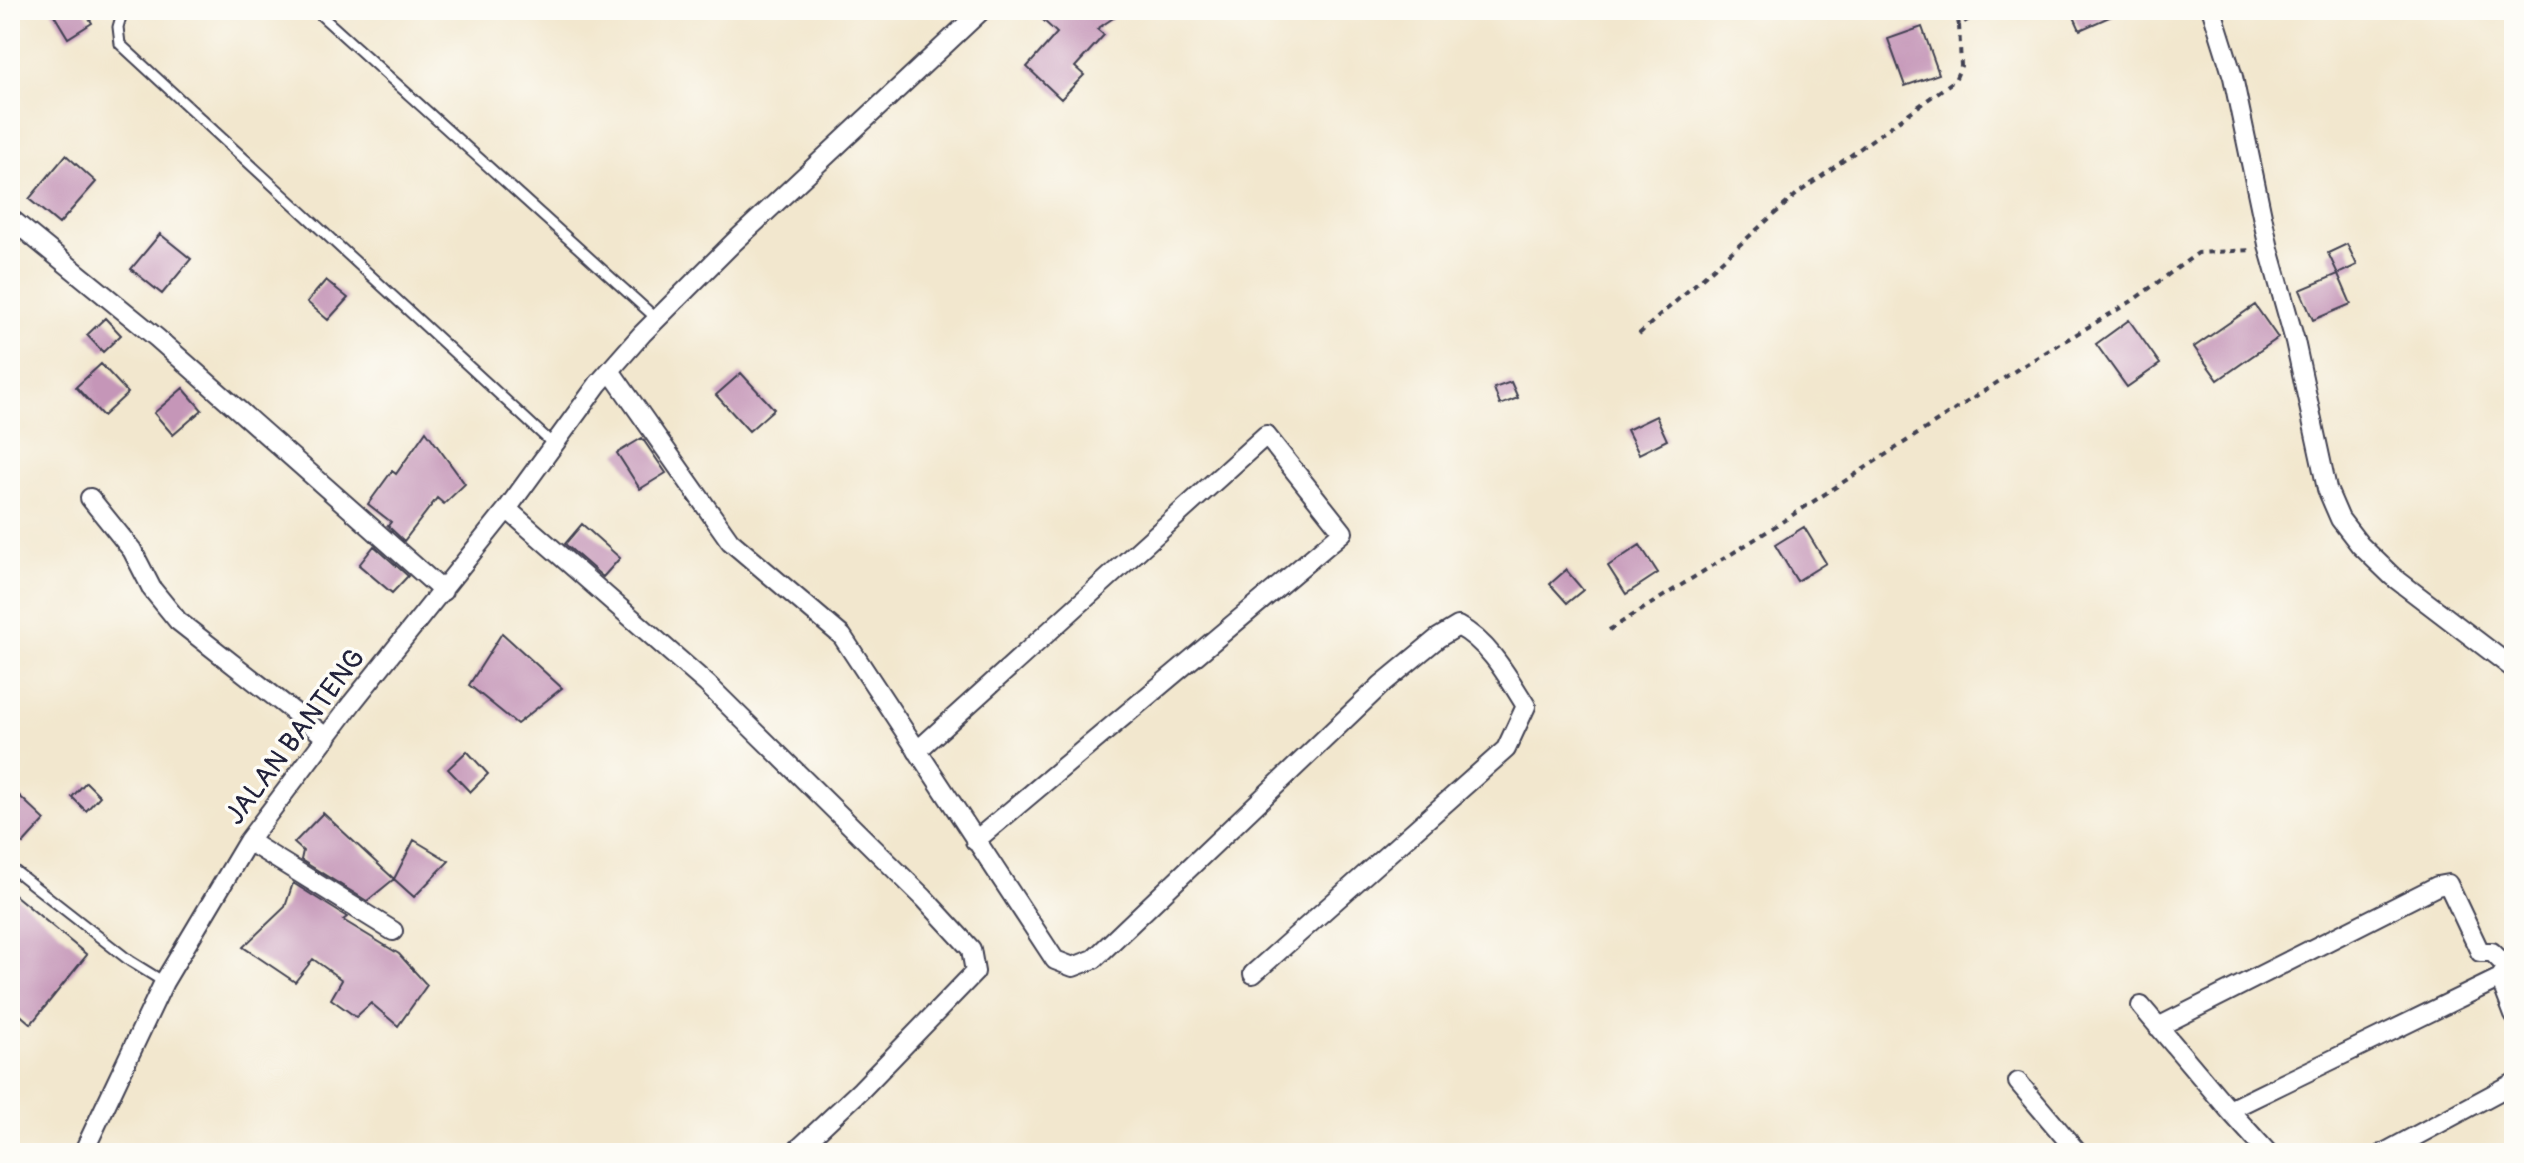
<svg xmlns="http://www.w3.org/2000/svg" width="2524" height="1163" font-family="Pangolin,sans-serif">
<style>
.building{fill:#c596b8}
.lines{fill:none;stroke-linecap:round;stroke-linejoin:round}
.lane-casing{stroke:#414051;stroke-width:13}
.street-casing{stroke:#414051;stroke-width:22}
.path{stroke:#414051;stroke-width:4;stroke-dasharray:6 6;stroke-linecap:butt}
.lane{stroke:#fff;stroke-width:9}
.street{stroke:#fff;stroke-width:18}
.labels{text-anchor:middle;stroke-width:7;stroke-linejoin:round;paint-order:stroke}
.street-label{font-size:28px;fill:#22223b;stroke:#fdfcf7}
</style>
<rect width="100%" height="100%" fill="#fdfcf7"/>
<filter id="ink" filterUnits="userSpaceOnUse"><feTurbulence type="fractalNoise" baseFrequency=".0125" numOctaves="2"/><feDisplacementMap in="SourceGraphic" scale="16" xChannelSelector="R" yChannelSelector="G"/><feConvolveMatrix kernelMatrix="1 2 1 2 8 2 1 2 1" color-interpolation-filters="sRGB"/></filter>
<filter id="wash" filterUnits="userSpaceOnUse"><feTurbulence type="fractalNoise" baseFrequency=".006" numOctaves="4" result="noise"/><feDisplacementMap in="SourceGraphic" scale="32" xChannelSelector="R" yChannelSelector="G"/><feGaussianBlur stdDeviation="1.8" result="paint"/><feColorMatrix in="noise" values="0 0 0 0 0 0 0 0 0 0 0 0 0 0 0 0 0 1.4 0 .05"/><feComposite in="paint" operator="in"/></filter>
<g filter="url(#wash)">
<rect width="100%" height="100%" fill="#f2e7ce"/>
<g id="blocks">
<!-- building -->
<path class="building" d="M51,10H84L92,23L68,38Z
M1050,10H1125L1097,29L1104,35L1075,67L1084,75L1061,99L1027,67L1057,33L1042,19Z
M2071,10H2125L2080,30Z
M1922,27L1939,74L1905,86L1888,39Z
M66,155L96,182L59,224L29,199Z
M160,234L191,259L162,294L131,269Z
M2347,244L2357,265L2338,274L2328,253Z
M2338,274L2351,304L2313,320L2300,290Z
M326,280L348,298L328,320L307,302Z
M2255,305L2278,338L2218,380L2194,347Z
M105,318L121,335L103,352L87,335Z
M2129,320L2160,364L2127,387L2096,344Z
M101,364L128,393L103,416L76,387Z
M741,373L774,409L749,431L716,395Z
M1511,382L1518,398L1500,405L1494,388Z
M183,388L202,410L173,435L154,413Z
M1656,416L1667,440L1639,454L1627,430Z
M426,431L465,484L444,504L437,498L404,541L388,526L391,522L368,504L392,471L396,474Z
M642,438L666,473L640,489L617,453Z
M582,524L620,558L603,577L565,544Z
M1804,527L1826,563L1797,581L1775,545Z
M1640,545L1658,573L1626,594L1608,566Z
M374,546L408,576L392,593L359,565Z
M1566,570L1583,590L1567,603L1550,584Z
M502,633L562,688L517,724L469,685Z
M467,751L488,774L470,792L448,769Z
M86,782L100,796L86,811L72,797Z
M10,787L45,820L23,844L10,832Z
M323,813L394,879L367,901L301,860L303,851L294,843Z
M414,840L449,861L414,897L394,879Z
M293,883L347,917L343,920L399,954L427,985L398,1026L371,1003L356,1017L331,999L342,980L313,959L295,982L243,947L285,907Z
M10,891L87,955L31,1024L10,1006Z"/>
</g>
</g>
<g filter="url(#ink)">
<use href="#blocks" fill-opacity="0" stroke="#414051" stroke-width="2"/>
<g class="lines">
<!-- lane casing -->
<g class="lane-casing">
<path id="lane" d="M123,10L118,27L120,44L554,445
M315,10L657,319
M10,867L130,961L164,982"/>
</g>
<!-- street casing -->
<g class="street-casing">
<path id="street" d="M2212,10L2233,77L2269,249L2295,341L2327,489L2340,519L2360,545L2392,576L2514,669
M10,218L157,338L443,591
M611,372L730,541L842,636L1055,960L1073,967L1094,959L1381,685L1438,638L1458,626C1489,642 1508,677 1526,706L1506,749L1253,974
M90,498L132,550L152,589L178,621L327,738
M507,509L707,684L924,898L971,949L975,972L861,1090L794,1153
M917,751L1266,435L1343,532L975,841
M248,841L393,931
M2500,978L2514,1015
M2141,1006L2229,1110L2500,978L2507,967L2514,963
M2158,1027L2437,886L2448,884L2480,952H2492L2507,967
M2018,1082L2078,1153
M2229,1110L2268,1153
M83,1153L164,982L248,841L352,703L507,509L598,384L642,334L733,243L982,10
M2384,1153L2514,1083"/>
</g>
<!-- path -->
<path class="path" d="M1955,10L1959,25
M1639,334L1797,194L1955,80L1961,66L1959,25L1985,10
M1609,630L1757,538L2021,367L2132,301L2198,253L2251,250"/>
<!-- lane -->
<use href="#lane" class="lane"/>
<!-- street -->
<use href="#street" class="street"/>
</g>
</g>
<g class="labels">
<!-- street labels -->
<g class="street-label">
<text transform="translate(294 736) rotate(-53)" y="10">JALAN BANTENG</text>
</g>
</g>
<!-- margin -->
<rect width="2524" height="1163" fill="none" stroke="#fdfcf7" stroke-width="40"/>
</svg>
